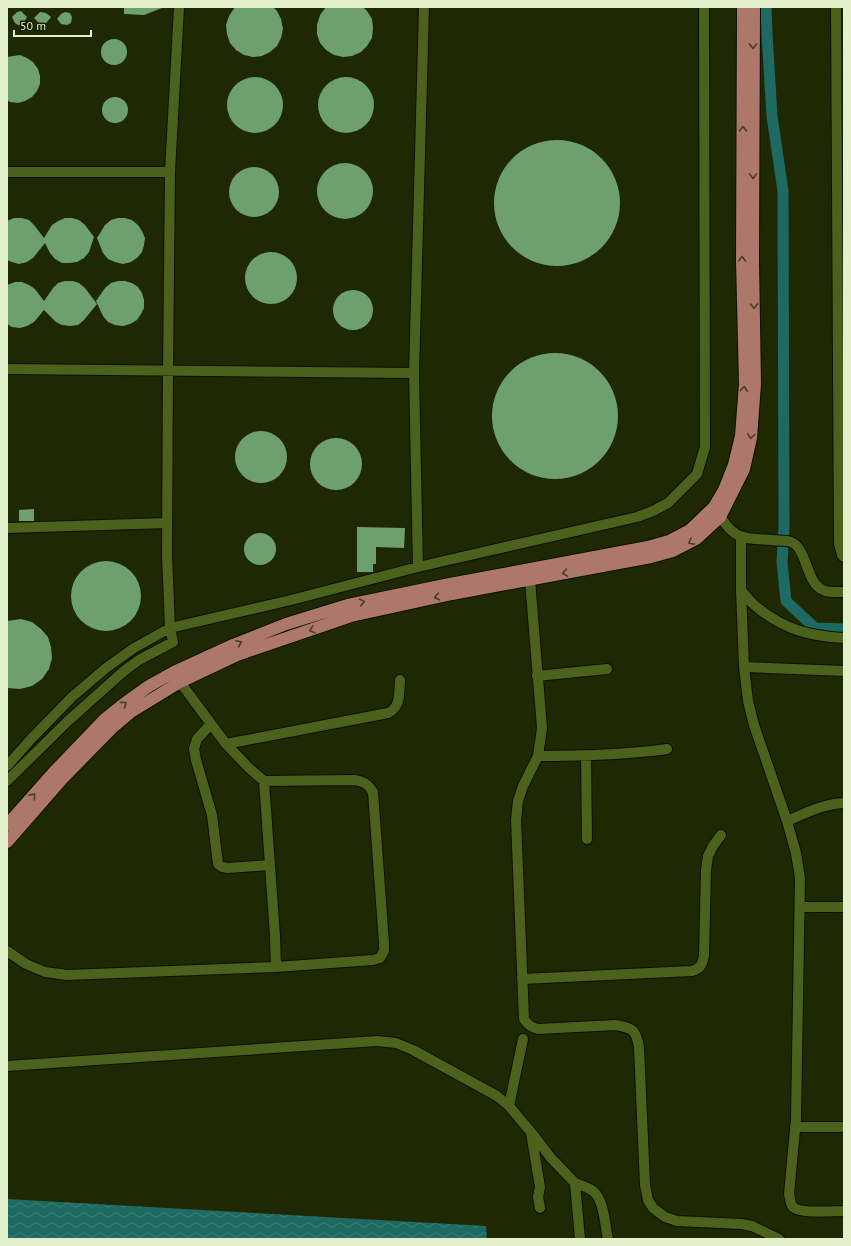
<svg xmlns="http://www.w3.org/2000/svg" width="851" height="1246" font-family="'PT Sans',sans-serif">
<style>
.water{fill:url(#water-waves)}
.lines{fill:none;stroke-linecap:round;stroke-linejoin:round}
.canal{stroke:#1e6a62;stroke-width:11}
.building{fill:#6da06e}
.minor-casing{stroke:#0a1000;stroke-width:12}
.major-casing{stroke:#0a1000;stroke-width:14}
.minor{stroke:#4c611b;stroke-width:10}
.major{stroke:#ad786b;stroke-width:12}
.oneway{stroke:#4a3e25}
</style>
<defs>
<pattern id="water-waves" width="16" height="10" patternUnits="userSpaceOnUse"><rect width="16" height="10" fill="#1e6a62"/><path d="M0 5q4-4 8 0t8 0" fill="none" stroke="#3e8077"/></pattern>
</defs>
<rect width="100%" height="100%" fill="#1e2904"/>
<!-- water -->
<path class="water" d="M7,1199L486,1226L487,1239H7Z"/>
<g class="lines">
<!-- canal -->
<path class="canal" d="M766,7L767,34L772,116L783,191L784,527L782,562L786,601L815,628L844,629"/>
</g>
<!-- building -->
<path class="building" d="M124,7H162V8L144,15L124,14Z
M235,7H273L277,11L281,19L283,29L281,38L277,46L270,52L262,56L253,57L244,55L236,50L230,43L227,34L226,25L229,16Z
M326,7H363L367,11L372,19L373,28L372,38L367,46L361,52L352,56L343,57L334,55L326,50L320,43L317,34V25L320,15Z
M21,11L27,17L23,24L18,25L15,23L12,17L17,12Z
M40,12L46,13L51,17L47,22L44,25L40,24L34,18Z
M65,12L70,13L72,17L71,23L67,25L61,24L57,19L61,14Z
M101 52a13 13 0 1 1 26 0a13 13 0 1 1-26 0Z
M20,55L27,58L33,62L38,69L40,76V84L37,91L32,97L25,101L18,103L10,102L7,100V57Z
M318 105a28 28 0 1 1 56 0a28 28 0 1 1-56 0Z
M227 105a28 28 0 1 1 56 0a28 28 0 1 1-56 0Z
M102 110a13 13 0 1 1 26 0a13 13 0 1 1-26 0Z
M494 203a63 63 0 1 1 126 0a63 63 0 1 1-126 0Z
M317 191a28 28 0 1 1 56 0a28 28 0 1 1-56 0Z
M229 192a25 25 0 1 1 50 0a25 25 0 1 1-50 0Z
M14,218H22L29,220L34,225L44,238L52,225L58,221L65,218H72L79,220L85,225L94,237L89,252L84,258L77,262L70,263H62L55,259L50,253L45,243L33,258L27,262L19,264L12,262L7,260V221Z
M118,218H125L132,220L138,225L142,231L145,238L144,245L142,252L137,258L131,262L123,264L115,262L108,259L103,253L97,238L105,225L111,220Z
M245 278a26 26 0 1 1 52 0a26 26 0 1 1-52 0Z
M65,281H73L79,283L85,288L97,304L84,320L78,325L70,326L62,325L56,322L44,310L34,322L27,326L20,328L12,327L7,324V285L15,282H22L29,285L35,289L44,301L53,288L58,283Z
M118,281H125L132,283L138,287L142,293L144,300V308L141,314L137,320L130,324L123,326L115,325L108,322L103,316L96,301L105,288L111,283Z
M333 310a20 20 0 1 1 40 0a20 20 0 1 1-40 0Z
M492 416a63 63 0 1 1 126 0a63 63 0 1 1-126 0Z
M235 457a26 26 0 1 1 52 0a26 26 0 1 1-52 0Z
M310 464a26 26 0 1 1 52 0a26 26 0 1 1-52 0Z
M34,509V521H19V510Z
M357,527L405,528L404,548L376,547V564H373V572H357Z
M244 549a16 16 0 1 1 32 0a16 16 0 1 1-32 0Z
M71 596a35 35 0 1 1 70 0a35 35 0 1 1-70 0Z
M21,619L32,622L41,629L48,637L51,647L52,658L49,669L42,679L32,686L20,689L7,688V621Z"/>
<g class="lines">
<!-- minor casing -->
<g class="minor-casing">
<path id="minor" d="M836,7L839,544L842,555L844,557
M7,172H170
M7,369L414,373L424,7
M414,373L418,567
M716,510C734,540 740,538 772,540C777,541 785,540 791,542C808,549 805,582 823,590C829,593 837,592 844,592
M7,528L167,523
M741,537V590L744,667L844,671
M530,580L542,728L538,756L523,786L518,801L516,820L524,1019C528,1025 531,1027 538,1029L616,1025C633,1028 636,1030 639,1047L645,1185L648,1200L653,1208L665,1217L677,1221L742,1224L752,1226L779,1239
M741,590C746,596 751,603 758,608C785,630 810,636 844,638
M744,667L748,701L754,725L787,821L796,853L800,878L796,1119L789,1194C790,1198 790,1203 793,1207C800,1214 833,1211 844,1211
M537,676L607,669
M180,682L226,744L249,768L264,781L275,936L276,967
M211,724L197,739L194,749L196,760L212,815L218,864L222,867L228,868L270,865
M226,744L388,713C401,707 399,693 400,680
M538,756C581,756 624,755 667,749
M586,756L587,839
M7,766L31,739L72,697L106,668L134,648L170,628L291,600L418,567L637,517L653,511L668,503L697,474L705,447L704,7
M7,781L68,721L124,671L139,660L173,642L170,628L167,555L168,370L170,172L179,7
M787,821C806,813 823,804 844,803
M800,907H844
M7,951L26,964L45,972L67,975L276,967L373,960L380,958L384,951V943L373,792C368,784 363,781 354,780L264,781
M522,979L692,971C701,968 702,965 704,956L706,870L708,856L713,846L721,835
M7,1066L377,1041L396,1043L413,1050L497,1096L509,1106L535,1137L551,1158L575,1183L580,1239
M509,1106L523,1039
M795,1127H844
M531,1133L540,1187L538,1197L540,1208
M575,1183C581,1185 588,1187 593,1191C604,1199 605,1226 608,1239"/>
</g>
<!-- major casing -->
<g class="major-casing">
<path id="major" d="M7,825L54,772L105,719L125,703L149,686L174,672L233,645L286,624L348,605L450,584L648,547L669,541L690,530L714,507L724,490L734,465L741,436L745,384L742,260L743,7
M7,842L62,779L112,728L131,712L180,682L237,655L351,616L452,594L651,557L673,551L696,539L720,517L744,469L751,438L755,384L753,260L754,7"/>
</g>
<!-- minor -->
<use href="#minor" class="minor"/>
<!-- major -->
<use href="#major" class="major"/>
</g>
<!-- one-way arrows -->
<defs><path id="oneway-chevron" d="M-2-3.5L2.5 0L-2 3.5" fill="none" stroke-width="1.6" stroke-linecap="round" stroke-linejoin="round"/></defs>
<g class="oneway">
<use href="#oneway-chevron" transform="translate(753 46) rotate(90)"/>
<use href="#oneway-chevron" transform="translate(743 129) rotate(-90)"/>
<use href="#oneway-chevron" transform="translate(753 176) rotate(90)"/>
<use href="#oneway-chevron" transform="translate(742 259) rotate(-90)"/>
<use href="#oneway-chevron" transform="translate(754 306) rotate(89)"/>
<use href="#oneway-chevron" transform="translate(744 389) rotate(-86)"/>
<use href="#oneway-chevron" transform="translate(751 436) rotate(97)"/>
<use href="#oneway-chevron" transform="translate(691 542) rotate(151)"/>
<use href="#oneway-chevron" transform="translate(565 573) rotate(170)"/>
<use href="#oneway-chevron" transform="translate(437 597) rotate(168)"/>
<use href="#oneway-chevron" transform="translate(362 602) rotate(-12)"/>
<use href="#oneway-chevron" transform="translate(312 630) rotate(161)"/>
<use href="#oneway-chevron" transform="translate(239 643) rotate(-21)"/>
<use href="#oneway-chevron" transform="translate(124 704) rotate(-37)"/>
<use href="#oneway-chevron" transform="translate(33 796) rotate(-48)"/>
</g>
<!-- border -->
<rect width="851" height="1246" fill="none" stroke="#e2f0cc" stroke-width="16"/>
<!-- scale -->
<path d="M14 30v6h77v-6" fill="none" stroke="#e2f0cc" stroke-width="2"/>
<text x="20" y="30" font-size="12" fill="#e2f0cc" stroke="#151f00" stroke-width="3" paint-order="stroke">50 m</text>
</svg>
